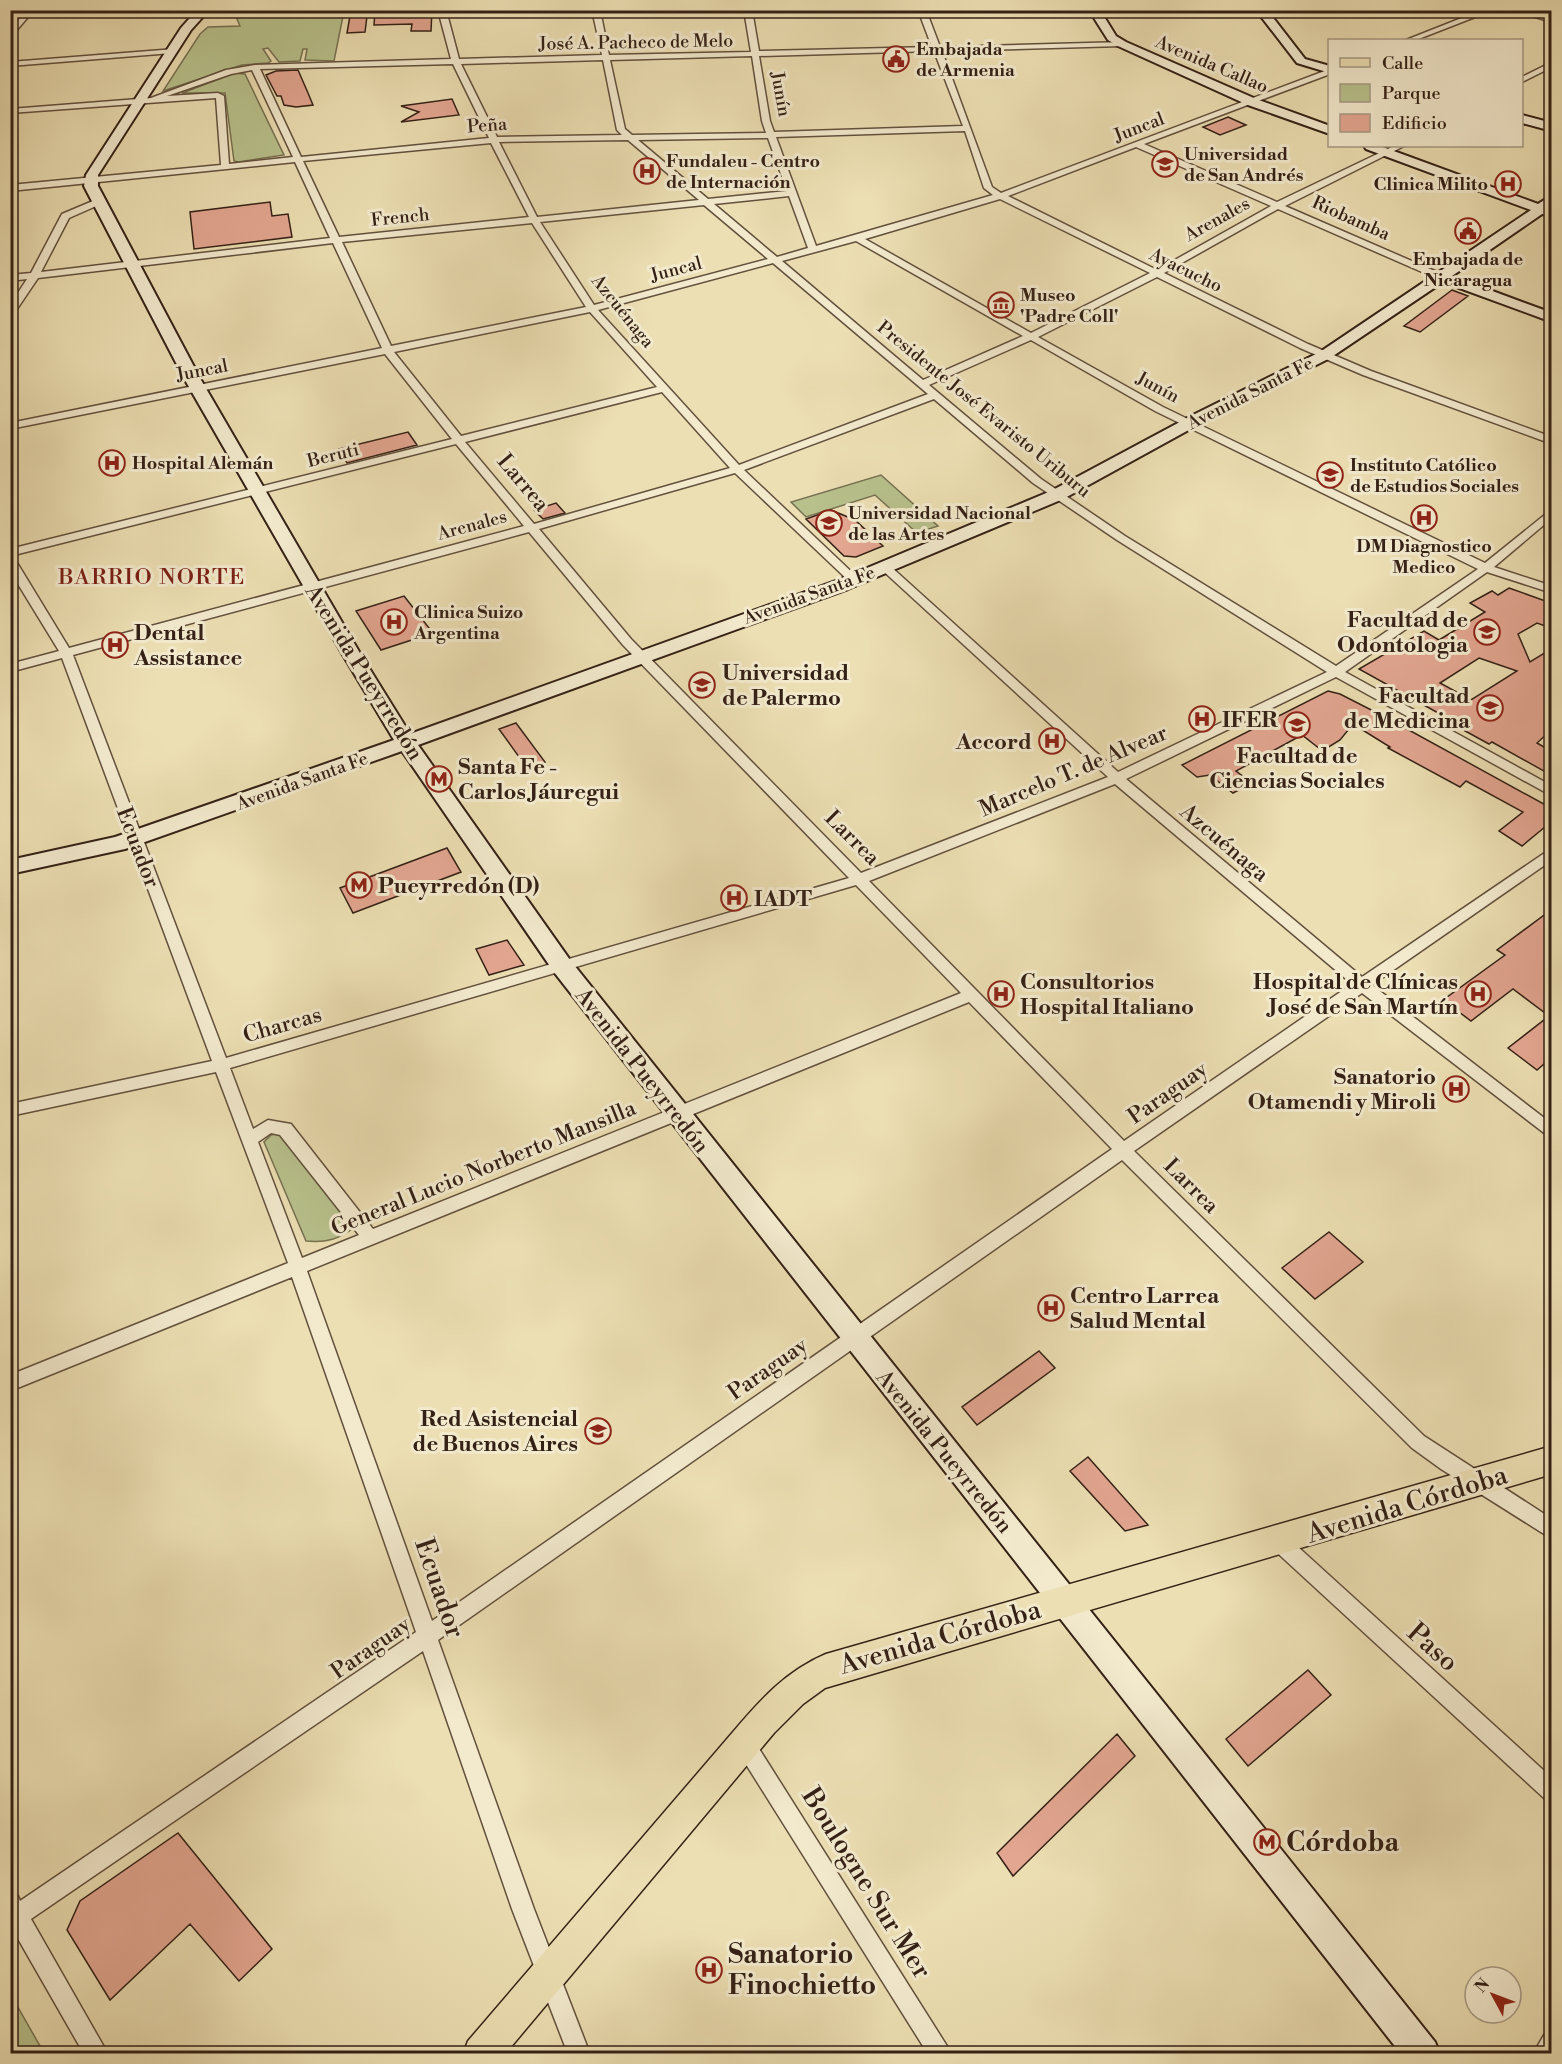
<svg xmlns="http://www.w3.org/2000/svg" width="1562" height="2064" font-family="'Libre Bodoni',serif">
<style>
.green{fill:#b8c18c;stroke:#767151;stroke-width:1.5}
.building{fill:#e3a691;stroke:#342116;stroke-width:1.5;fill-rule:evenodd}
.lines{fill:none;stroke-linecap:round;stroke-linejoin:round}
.street-casing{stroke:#62503d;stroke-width:3}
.secondary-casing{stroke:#342116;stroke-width:4}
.primary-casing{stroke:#342116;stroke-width:3}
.street{fill:#f3eace;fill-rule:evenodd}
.secondary{fill:#f3eace;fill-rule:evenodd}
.primary{fill:#ecdfb3;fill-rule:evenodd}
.labels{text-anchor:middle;stroke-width:6;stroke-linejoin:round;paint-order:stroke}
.far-street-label{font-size:18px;fill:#342116;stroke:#f3eace}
.far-poi-label{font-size:18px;font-weight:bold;fill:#342116;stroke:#f3eace;text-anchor:start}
.street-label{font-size:22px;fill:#342116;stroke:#f3eace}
.far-quarter-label{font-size:22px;letter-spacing:1.5px;fill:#7a1f14;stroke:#f3eace}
.poi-label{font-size:22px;font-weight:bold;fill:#342116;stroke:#f3eace;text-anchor:start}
.near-street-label{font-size:27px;fill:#342116;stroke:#f3eace}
.near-poi-label{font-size:27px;font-weight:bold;fill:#342116;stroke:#f3eace;text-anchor:start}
</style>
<rect width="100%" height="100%" fill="#ecdfb3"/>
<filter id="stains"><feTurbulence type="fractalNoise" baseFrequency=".00333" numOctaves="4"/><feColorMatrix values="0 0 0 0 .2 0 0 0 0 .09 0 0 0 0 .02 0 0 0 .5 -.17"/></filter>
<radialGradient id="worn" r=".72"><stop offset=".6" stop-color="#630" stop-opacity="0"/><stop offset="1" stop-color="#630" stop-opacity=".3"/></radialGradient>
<!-- green -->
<path class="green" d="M344,11L334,61L305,60L307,49H303L300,61L279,62L268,48L263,49L271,61L268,63L242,65L163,91L200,34L208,27L240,26L234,12Z
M235,73L245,74L284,155L238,162L234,161L225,93H182Z
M881,475L938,526L917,533L875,495L806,517L791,502Z
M279,1133L355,1227C339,1239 327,1243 306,1241L264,1142L271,1135Z
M11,1995L44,2053H11Z"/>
<!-- building -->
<path class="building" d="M351,10L367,16L365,32L347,33Z
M388,10H432L431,31H411L412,24L374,25L375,11Z
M298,70L308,93L313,105L296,107L284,105L281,96H277L266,75L276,71Z
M452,99L459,115L401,122L419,112L401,106Z
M1228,117L1246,125L1220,135L1203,127Z
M270,202L272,216L288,214L292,237L194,249L190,212Z
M1452,290L1468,296L1420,332L1404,326Z
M408,432L417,445L347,463L339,449Z
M556,503L565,513L543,519L534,510Z
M831,510L855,520L883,546L856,557L844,556L806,519Z
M1509,588L1551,603V628L1537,623L1518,634L1530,662L1551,649V730L1537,743L1551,751V775L1492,742L1489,744L1447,721L1449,719L1359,669L1424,631L1439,640L1485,612L1470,603L1492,591L1498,595ZM1479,658L1517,671L1471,700L1440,683Z
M404,596L433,633L381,650L356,611Z
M1328,691L1340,694L1387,718L1551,808V822L1522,846L1499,831L1523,812L1466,781L1460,787L1388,748L1390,747L1353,724L1340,740L1327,748L1320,749L1302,735L1236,771L1252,783L1233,793L1210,775L1197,777L1182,765Z
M516,723L545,762L527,768L499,729Z
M447,848L461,872L353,913L340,888Z
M1551,910V1058L1537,1070L1508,1048L1549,1016L1513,989L1471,1021L1443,1000L1505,955L1497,950Z
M507,940L524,965L489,975L476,949Z
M1329,1232L1363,1262L1315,1299L1282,1268Z
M1039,1351L1055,1368L977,1425L962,1407Z
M1088,1457L1148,1525L1125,1531L1070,1471Z
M1308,1670L1331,1695L1248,1766L1226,1739Z
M1117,1734L1135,1756L1013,1876L997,1853Z
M178,1833L272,1949L239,1981L190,1924L110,2000L67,1930L80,1901Z"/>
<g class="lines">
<!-- street casing -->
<g class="street-casing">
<path id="street" d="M27,10H34L10,38V30Z
M438,10H446L459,59L602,55L592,10H600L609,55L751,52L744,10H752L759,51L932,47L918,10H926L940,47L1125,42V46H1122L942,51L992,187L1001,193L1330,69V74L1144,144L1277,202L1394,146H1404L1285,206L1444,275V279H1438L1278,209L1164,273L1308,344L1371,371L1552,437V444L1363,375L1300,348L1157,277L1038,337L1163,407L1485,563L1552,509V518L1494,567L1552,586V593L1487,572L1345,672L1552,786V796L1336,677L1126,779L1362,977L1552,848V860L1372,985L1552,1124V1139L1362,993L1134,1151L1424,1436L1552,1519V1539L1441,1469L1412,1448L1122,1160L438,1640L534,1909L590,2054H568L512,1909L423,1651L31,1919L108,2054H84L13,1930L10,1932V1893L18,1896L20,1901L416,1632L292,1277L10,1391V1375L288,1263L216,1072L10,1116V1104L212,1061L62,658L10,672V664L59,651L10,571V558L16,561L69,648L524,526L456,444L10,556V549L452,439L385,354L10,429V423L382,348L333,243L38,278L13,315L10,316V305L27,279L10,281V275L31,273L62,214L100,198L104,201L103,203L69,218L41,272L330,238L295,162L10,191V185L221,165L216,98L10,113V109L151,98L226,70L255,65L451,59ZM934,51L963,126L774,132L770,121L759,56ZM752,56L762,121L766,133L632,135L625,129L610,60ZM603,60L617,130L622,135L497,137L461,64ZM453,64L489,138L301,157L260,69ZM252,70L293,157L229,164L224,96L218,93L167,96L231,74ZM965,131L984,188L993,195L816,246L776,137ZM768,138L787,191L708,199L638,140ZM628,140L699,200L537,217L499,142ZM491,143L529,217L339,237L303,161ZM1136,147L1271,206L1157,270L1008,196ZM789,196L808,248L777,257L714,204ZM1000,199L1150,273L1031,333L865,239ZM704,205L768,259L594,305L540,222ZM532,223L586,307L391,346L342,242ZM856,241L1023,336L923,380L782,261ZM773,263L928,394L739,465L598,310ZM590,312L657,387L461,436L394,352ZM1031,340L1155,411L1478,569L1336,666L1125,536L1041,479L929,385ZM662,392L730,468L534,524L465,442ZM934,399L1033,483L1117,540L1327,672L1118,772L889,565H881V569L1108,777L861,873L631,639L539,529L735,473L850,582H858V578L744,470ZM529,532L623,645L849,878L226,1058L73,655ZM1115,784L1352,984L1124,1141L869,881ZM856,885L961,993L373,1229L291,1124L268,1120L253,1129L230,1068ZM969,1002L1112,1149L432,1621L307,1271ZM271,1133L280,1135L359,1235L302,1258L258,1142Z
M1482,10H1493L1416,40H1406Z
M1511,10H1525L1552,18V22Z
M175,49L176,51L172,53L10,66V62Z
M1552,62V67L1522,82V77Z
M1279,1533L1286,1536L1552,1778V1802L1545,1799L1272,1548L1270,1542L1272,1536Z
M744,1733L751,1736L952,2054H928L737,1750L734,1743L737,1736Z
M1552,2032V2054H1533L1544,2035Z"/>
</g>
<!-- secondary casing -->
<g class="secondary-casing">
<path id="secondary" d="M197,10H209L191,30L98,175V186L201,380L361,655L410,734L836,581L1051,491L1193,415L1320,352L1531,210L1366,149L1364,146H1380L1538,204L1552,195V216L1542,214L1452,276L1552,313V322L1443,282L1330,358L1205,421L1063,499L848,589L418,745L570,960L1435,2042L1440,2054H1401L554,972L402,751L125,849L10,874V860L115,837L394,740L343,655L185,380L84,186L86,175L181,28Z
M1089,10H1100L1116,36L1126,42L1256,99L1330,126V134L1248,105L1118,46L1108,40Z
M1256,10H1267L1305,59L1330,66V73L1297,63Z
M1522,115L1552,123V131L1522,123Z"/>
</g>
<!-- primary casing -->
<g class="primary-casing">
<path id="primary" d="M1552,1446V1474L825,1688L803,1704L774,1733L505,2054H463L468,2041L733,1732C760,1700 786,1671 826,1654Z"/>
</g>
<!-- street -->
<use href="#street" class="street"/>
<!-- secondary -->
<use href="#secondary" class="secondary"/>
<!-- primary -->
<use href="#primary" class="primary"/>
</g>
<!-- icons -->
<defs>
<g id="civic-ring" transform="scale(1.35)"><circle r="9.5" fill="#f3eace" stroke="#8f2418" stroke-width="1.5"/><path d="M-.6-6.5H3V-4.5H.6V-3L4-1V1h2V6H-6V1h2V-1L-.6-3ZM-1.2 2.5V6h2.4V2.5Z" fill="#8f2418"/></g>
<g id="university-ring" transform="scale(1.35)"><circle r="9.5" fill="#f3eace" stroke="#8f2418" stroke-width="1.5"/><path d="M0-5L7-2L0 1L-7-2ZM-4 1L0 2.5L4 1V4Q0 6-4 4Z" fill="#8f2418"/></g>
<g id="hospital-ring" transform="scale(1.35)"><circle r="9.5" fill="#f3eace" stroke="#8f2418" stroke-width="1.5"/><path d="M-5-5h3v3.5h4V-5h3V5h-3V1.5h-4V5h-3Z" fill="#8f2418"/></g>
<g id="museum-ring" transform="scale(1.35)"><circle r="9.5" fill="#f3eace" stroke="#8f2418" stroke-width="1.5"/><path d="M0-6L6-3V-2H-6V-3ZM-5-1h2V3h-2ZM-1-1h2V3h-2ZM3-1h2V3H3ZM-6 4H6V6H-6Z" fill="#8f2418"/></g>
<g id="metro-ring" transform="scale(1.35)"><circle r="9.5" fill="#f3eace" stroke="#8f2418" stroke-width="1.5"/><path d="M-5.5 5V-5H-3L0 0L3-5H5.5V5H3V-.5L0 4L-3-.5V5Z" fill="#8f2418"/></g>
</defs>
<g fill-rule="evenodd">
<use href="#civic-ring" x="896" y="59"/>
<use href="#university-ring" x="1165" y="164"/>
<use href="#hospital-ring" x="647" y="171"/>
<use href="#hospital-ring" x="1508" y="184"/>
<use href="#civic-ring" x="1468" y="231"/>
<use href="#museum-ring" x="1001" y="305"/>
<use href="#hospital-ring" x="112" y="463"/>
<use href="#university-ring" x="1330" y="475"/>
<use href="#hospital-ring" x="1424" y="518"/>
<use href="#university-ring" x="829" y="523"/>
<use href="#hospital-ring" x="394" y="622"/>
<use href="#university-ring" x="1487" y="632"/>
<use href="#hospital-ring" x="115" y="645"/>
<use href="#university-ring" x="702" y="685"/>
<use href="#university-ring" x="1490" y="708"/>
<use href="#hospital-ring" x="1202" y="719"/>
<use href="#university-ring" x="1297" y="725"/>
<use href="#hospital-ring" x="1052" y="741"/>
<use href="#metro-ring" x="439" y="779"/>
<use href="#metro-ring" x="359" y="885"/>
<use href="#hospital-ring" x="734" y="898"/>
<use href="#hospital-ring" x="1001" y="994"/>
<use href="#hospital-ring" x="1478" y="994"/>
<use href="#hospital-ring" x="1456" y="1089"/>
<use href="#hospital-ring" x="1051" y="1308"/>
<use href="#university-ring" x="598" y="1431"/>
<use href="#metro-ring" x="1267" y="1842"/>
<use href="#hospital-ring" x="709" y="1970"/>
</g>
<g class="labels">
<!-- far-street labels -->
<g class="far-street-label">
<text transform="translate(636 42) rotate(-1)" y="6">José A. Pacheco de Melo</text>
<text transform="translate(1212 64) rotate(23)" y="6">Avenida Callao</text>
<text transform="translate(781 94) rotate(80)" y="6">Junín</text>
<text transform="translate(487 125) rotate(-4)" y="6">Peña</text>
<text transform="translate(1139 127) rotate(-21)" y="6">Juncal</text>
<text transform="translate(400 217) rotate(-6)" y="6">French</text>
<text transform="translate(1351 218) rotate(24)" y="6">Riobamba</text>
<text transform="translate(1217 219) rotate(-29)" y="6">Arenales</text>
<text transform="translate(676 269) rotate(-15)" y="6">Juncal</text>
<text transform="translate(1186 270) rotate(26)" y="6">Ayacucho</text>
<text transform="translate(623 311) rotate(51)" y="6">Azcuénaga</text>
<text transform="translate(202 370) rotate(-11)" y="6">Juncal</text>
<text transform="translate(1158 387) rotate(28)" y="6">Junín</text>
<text transform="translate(1250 393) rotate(-27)" y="6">Avenida Santa Fe</text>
<text transform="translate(984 409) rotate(39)" y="6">Presidente José Evaristo Uriburu</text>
<text transform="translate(333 455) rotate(-14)" y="6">Beruti</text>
<text transform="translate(472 525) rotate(-15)" y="6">Arenales</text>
<text transform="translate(809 595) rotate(-20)" y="6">Avenida Santa Fe</text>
<text transform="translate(302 781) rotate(-20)" y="6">Avenida Santa Fe</text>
</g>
<!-- far-poi labels -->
<g class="far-poi-label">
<text x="916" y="55">Embajada<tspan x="916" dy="21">de Armenia</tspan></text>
<text x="1184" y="160">Universidad<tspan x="1184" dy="21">de San Andrés</tspan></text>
<text x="666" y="167">Fundaleu - Centro<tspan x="666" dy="21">de Internación</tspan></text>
<text x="1488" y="190" text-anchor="end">Clinica Milito</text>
<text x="1468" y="265" text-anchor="middle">Embajada de<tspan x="1468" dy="21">Nicaragua</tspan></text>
<text x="1020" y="301">Museo<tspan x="1020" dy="21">'Padre Coll'</tspan></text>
<text x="132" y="469">Hospital Alemán</text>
<text x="1350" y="471">Instituto Católico<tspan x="1350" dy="21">de Estudios Sociales</tspan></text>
<text x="848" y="519">Universidad Nacional<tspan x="848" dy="21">de las Artes</tspan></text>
<text x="1424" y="552" text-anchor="middle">DM Diagnostico<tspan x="1424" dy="21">Medico</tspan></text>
<text x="414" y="618">Clinica Suizo<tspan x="414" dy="21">Argentina</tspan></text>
</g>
<!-- street labels -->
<g class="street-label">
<text transform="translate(524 482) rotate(50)" y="8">Larrea</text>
<text transform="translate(365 672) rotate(58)" y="8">Avenida Pueyrredón</text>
<text transform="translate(1073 770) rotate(-23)" y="8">Marcelo T. de Alvear</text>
<text transform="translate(853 837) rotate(45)" y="8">Larrea</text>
<text transform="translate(1225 842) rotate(40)" y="8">Azcuénaga</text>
<text transform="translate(139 847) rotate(69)" y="8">Ecuador</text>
<text transform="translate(282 1024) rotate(-16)" y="8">Charcas</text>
<text transform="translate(643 1070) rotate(52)" y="8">Avenida Pueyrredón</text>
<text transform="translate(1167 1092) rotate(-35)" y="8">Paraguay</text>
<text transform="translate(483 1167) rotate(-22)" y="8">General Lucio Norberto Mansilla</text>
<text transform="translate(1192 1185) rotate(45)" y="8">Larrea</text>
<text transform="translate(767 1368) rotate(-35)" y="8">Paraguay</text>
<text transform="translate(945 1451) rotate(51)" y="8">Avenida Pueyrredón</text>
<text transform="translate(370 1647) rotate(-35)" y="8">Paraguay</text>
</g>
<!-- far-quarter labels -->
<g class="far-quarter-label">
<text x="152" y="584">BARRIO NORTE</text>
</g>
<!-- poi labels -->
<g class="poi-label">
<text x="1468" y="627" text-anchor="end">Facultad de<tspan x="1468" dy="25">Odontologia</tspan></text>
<text x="134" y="640">Dental<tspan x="134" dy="25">Assistance</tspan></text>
<text x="722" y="680">Universidad<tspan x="722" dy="25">de Palermo</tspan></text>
<text x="1470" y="703" text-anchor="end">Facultad<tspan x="1470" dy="25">de Medicina</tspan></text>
<text x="1222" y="727">IFER</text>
<text x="1032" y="749" text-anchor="end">Accord</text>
<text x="1297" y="763" text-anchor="middle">Facultad de<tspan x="1297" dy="25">Ciencias Sociales</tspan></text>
<text x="458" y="774">Santa Fe -<tspan x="458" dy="25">Carlos Jáuregui</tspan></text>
<text x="378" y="893">Pueyrredón (D)</text>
<text x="754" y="906">IADT</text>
<text x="1020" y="989">Consultorios<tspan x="1020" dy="25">Hospital Italiano</tspan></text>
<text x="1458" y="989" text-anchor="end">Hospital de Clínicas<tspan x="1458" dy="25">José de San Martín</tspan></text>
<text x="1436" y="1084" text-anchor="end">Sanatorio<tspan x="1436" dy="25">Otamendi y Miroli</tspan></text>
<text x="1070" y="1303">Centro Larrea<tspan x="1070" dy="25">Salud Mental</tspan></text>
<text x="578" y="1426" text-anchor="end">Red Asistencial<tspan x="578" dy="25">de Buenos Aires</tspan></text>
</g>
<!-- near-street labels -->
<g class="near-street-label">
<text transform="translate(1407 1504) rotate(-17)" y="9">Avenida Córdoba</text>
<text transform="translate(440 1588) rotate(71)" y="9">Ecuador</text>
<text transform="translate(940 1637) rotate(-16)" y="9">Avenida Córdoba</text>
<text transform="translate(1433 1647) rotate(42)" y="9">Paso</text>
<text transform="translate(867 1883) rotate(58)" y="9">Boulogne Sur Mer</text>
</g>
<!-- near-poi labels -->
<g class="near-poi-label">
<text x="1286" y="1851">Córdoba</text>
<text x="728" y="1963">Sanatorio<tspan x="728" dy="31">Finochietto</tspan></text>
</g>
</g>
<!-- margin -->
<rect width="1562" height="2064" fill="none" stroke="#ecdfb3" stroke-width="36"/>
<rect x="12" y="12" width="1538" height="2040" fill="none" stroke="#342116" stroke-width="3"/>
<rect x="18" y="18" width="1526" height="2028" fill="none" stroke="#342116" stroke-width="1.5"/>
<!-- legend -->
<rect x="1328" y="39" width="195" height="108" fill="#f3eace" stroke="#a79a84" stroke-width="1.5"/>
<rect x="1340" y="58" width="30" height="9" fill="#ecdfb3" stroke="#a79a84" stroke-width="1.5"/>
<text x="1382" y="69" font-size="18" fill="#342116">Calle</text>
<rect x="1340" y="84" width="30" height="18" fill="#b8c18c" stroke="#a79a84" stroke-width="1.5"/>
<text x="1382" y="99" font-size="18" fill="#342116">Parque</text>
<rect x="1340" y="114" width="30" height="18" fill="#e3a691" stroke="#a79a84" stroke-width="1.5"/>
<text x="1382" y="129" font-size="18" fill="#342116">Edificio</text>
<!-- north arrow -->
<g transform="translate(1493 1995) rotate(311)"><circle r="28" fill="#f3eace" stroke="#a79a84" stroke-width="1.5"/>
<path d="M0-4.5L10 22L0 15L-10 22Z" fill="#8f2418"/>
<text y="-9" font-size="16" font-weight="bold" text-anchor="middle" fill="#342116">N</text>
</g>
<rect width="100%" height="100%" filter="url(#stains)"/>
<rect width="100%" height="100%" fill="url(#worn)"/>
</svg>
